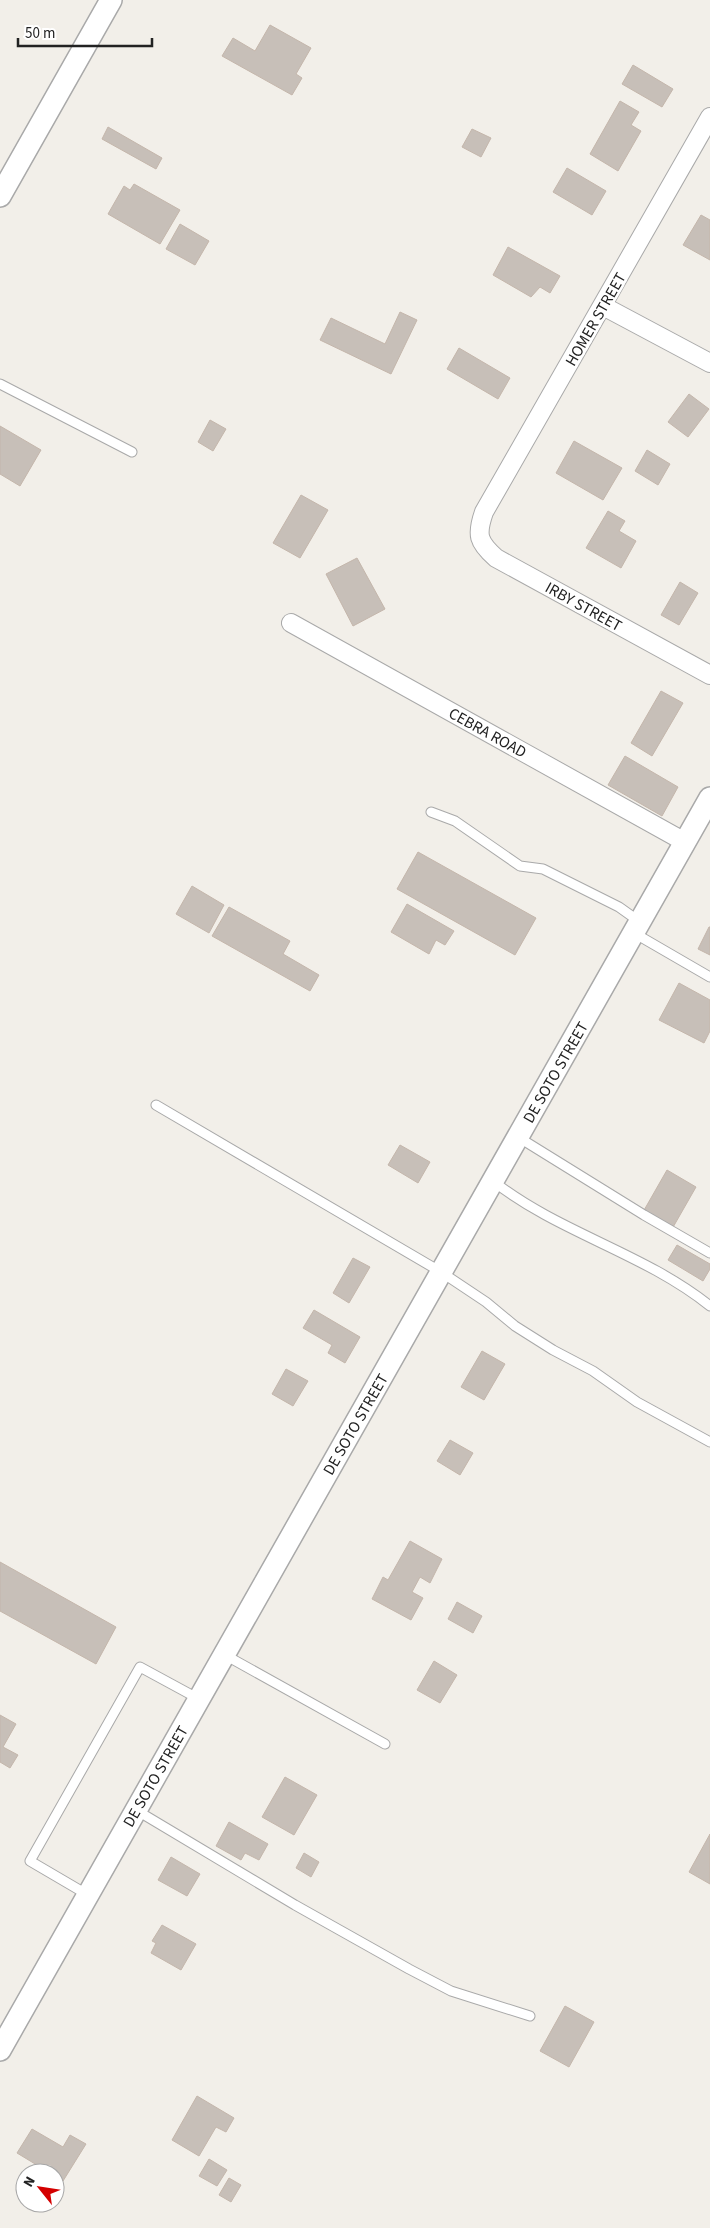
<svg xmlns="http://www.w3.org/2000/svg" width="710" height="2228" font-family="'Source Sans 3',sans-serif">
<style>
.building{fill:#c7bfb8;stroke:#c4b6ab}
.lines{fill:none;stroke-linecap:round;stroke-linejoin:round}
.service-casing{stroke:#a9a9a9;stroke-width:11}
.minor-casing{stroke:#a9a9a9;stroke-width:20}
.tertiary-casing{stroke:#a9a9a9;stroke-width:24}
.service{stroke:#fff;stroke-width:9}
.minor{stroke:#fff;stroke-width:18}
.tertiary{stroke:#fff;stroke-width:21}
.labels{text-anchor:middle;stroke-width:5;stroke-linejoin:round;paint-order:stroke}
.street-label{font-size:16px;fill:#222;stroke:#fff}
</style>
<rect width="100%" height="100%" fill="#f2efe9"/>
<!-- building -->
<path class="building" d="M270,25L311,48L296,74L302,78L292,95L222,56L233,38L255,51Z
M633,65L673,89L662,107L622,84Z
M620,101L639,112L631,125L641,131L618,171L590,154Z
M108,127L162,158L156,169L102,139Z
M472,129L491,138L481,157L462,147Z
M567,168L606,191L592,215L553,192Z
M134,184L180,210L160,244L108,214L124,186L130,190Z
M701,215L710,220V260L683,245Z
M180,224L209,241L195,265L166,249Z
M508,247L560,276L550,293L540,287L531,297L493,275Z
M400,312L417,320L391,374L320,340L331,318L385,344Z
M459,348L510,378L498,399L447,369Z
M689,394L709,409L688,437L668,422Z
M210,420L226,429L213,451L198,442Z
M0,426L41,450L20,486L0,474Z
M574,441L622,468L603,500L556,473Z
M647,450L670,464L658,485L635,471Z
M301,495L328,510L300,558L273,543Z
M608,511L625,521L619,531L636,541L621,568L586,548Z
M357,558L385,609L353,626L326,574Z
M680,582L698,593L679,625L661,615Z
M661,691L683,703L652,756L631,743Z
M625,756L678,787L662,816L608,785Z
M418,852L536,918L515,955L397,889Z
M192,886L224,905L209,933L176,914Z
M407,904L454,931L445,945L436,940L429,954L391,932Z
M229,907L290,941L283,954L319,975L310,991L212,936Z
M709,927H710V955L698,949Z
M679,983L710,1000V1031L704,1043L659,1020Z
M400,1145L430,1162L418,1183L388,1165Z
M667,1170L696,1187L672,1229L643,1212Z
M677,1245L710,1264V1269L703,1281L668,1260Z
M353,1258L370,1267L349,1303L333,1293Z
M314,1310L360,1337L345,1363L328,1353L332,1345L303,1328Z
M482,1351L505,1364L484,1400L461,1387Z
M286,1369L308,1381L293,1406L272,1394Z
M450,1440L473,1453L460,1475L437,1461Z
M410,1541L442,1559L430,1583L420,1577L412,1592L423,1598L411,1620L372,1599L383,1577L388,1580Z
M0,1562L116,1627L96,1664L0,1611Z
M457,1602L482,1616L473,1633L448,1619Z
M434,1661L457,1675L440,1703L417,1690Z
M0,1715L16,1724L3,1747L18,1755L10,1768L0,1762Z
M285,1777L317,1795L294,1835L262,1817Z
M229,1822L268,1844L259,1860L245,1853L241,1860L216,1846Z
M710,1834V1884L689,1872Z
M304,1853L319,1862L311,1877L296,1868Z
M171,1857L200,1874L187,1896L158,1880Z
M162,1925L196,1944L181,1970L151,1953L156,1943L152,1941Z
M565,2006L594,2022L569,2067L540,2051Z
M197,2096L234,2118L226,2132L216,2127L199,2156L172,2140Z
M32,2129L63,2147L70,2135L86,2144L63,2181L55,2176V2173H50L17,2153Z
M209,2159L227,2170L217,2186L199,2176Z
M229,2178L241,2185L231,2202L219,2195Z"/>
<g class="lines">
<!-- service casing -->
<g class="service-casing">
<path id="service" d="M0,384L132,452
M431,812L455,821L520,866L543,869L619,907L640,922
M634,933L710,977
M156,1105L441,1272L486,1302L515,1326L553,1350L593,1371L637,1402L710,1442
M518,1137L644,1215L710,1253
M493,1181C559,1233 644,1253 710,1306
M225,1655L385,1744
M136,1810L295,1905L409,1969L451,1991L530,2016
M88,1895L30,1861L140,1667L199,1699"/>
</g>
<!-- minor casing -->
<g class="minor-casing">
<path id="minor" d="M710,117L484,512C476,535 478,542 496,558L710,675
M603,306L710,363
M291,623L685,842"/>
</g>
<!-- tertiary casing -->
<g class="tertiary-casing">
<path id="tertiary" d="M0,196L111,0
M0,2050L710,798"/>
</g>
<!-- service -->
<use href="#service" class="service"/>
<!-- minor -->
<use href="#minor" class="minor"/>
<!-- tertiary -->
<use href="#tertiary" class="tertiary"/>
</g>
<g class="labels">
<!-- street labels -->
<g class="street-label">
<text transform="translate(595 319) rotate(-60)" y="6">HOMER STREET</text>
<text transform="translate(584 606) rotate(29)" y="6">IRBY STREET</text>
<text transform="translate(488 732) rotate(29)" y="6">CEBRA ROAD</text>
<text transform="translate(555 1072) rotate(-60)" y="6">DE SOTO STREET</text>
<text transform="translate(355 1424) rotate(-60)" y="6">DE SOTO STREET</text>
<text transform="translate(155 1776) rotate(-60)" y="6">DE SOTO STREET</text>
</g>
</g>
<!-- north arrow -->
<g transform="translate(40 2188) rotate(300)"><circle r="24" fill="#ffffff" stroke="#a7a7a7"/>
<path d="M0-4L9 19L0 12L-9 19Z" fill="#d40000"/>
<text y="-8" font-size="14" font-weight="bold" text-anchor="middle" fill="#222222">N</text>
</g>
<!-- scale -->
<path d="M18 38v8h134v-8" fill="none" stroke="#222222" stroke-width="2.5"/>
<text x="25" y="38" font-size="15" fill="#222222" stroke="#ffffff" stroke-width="4" paint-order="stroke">50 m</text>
</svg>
